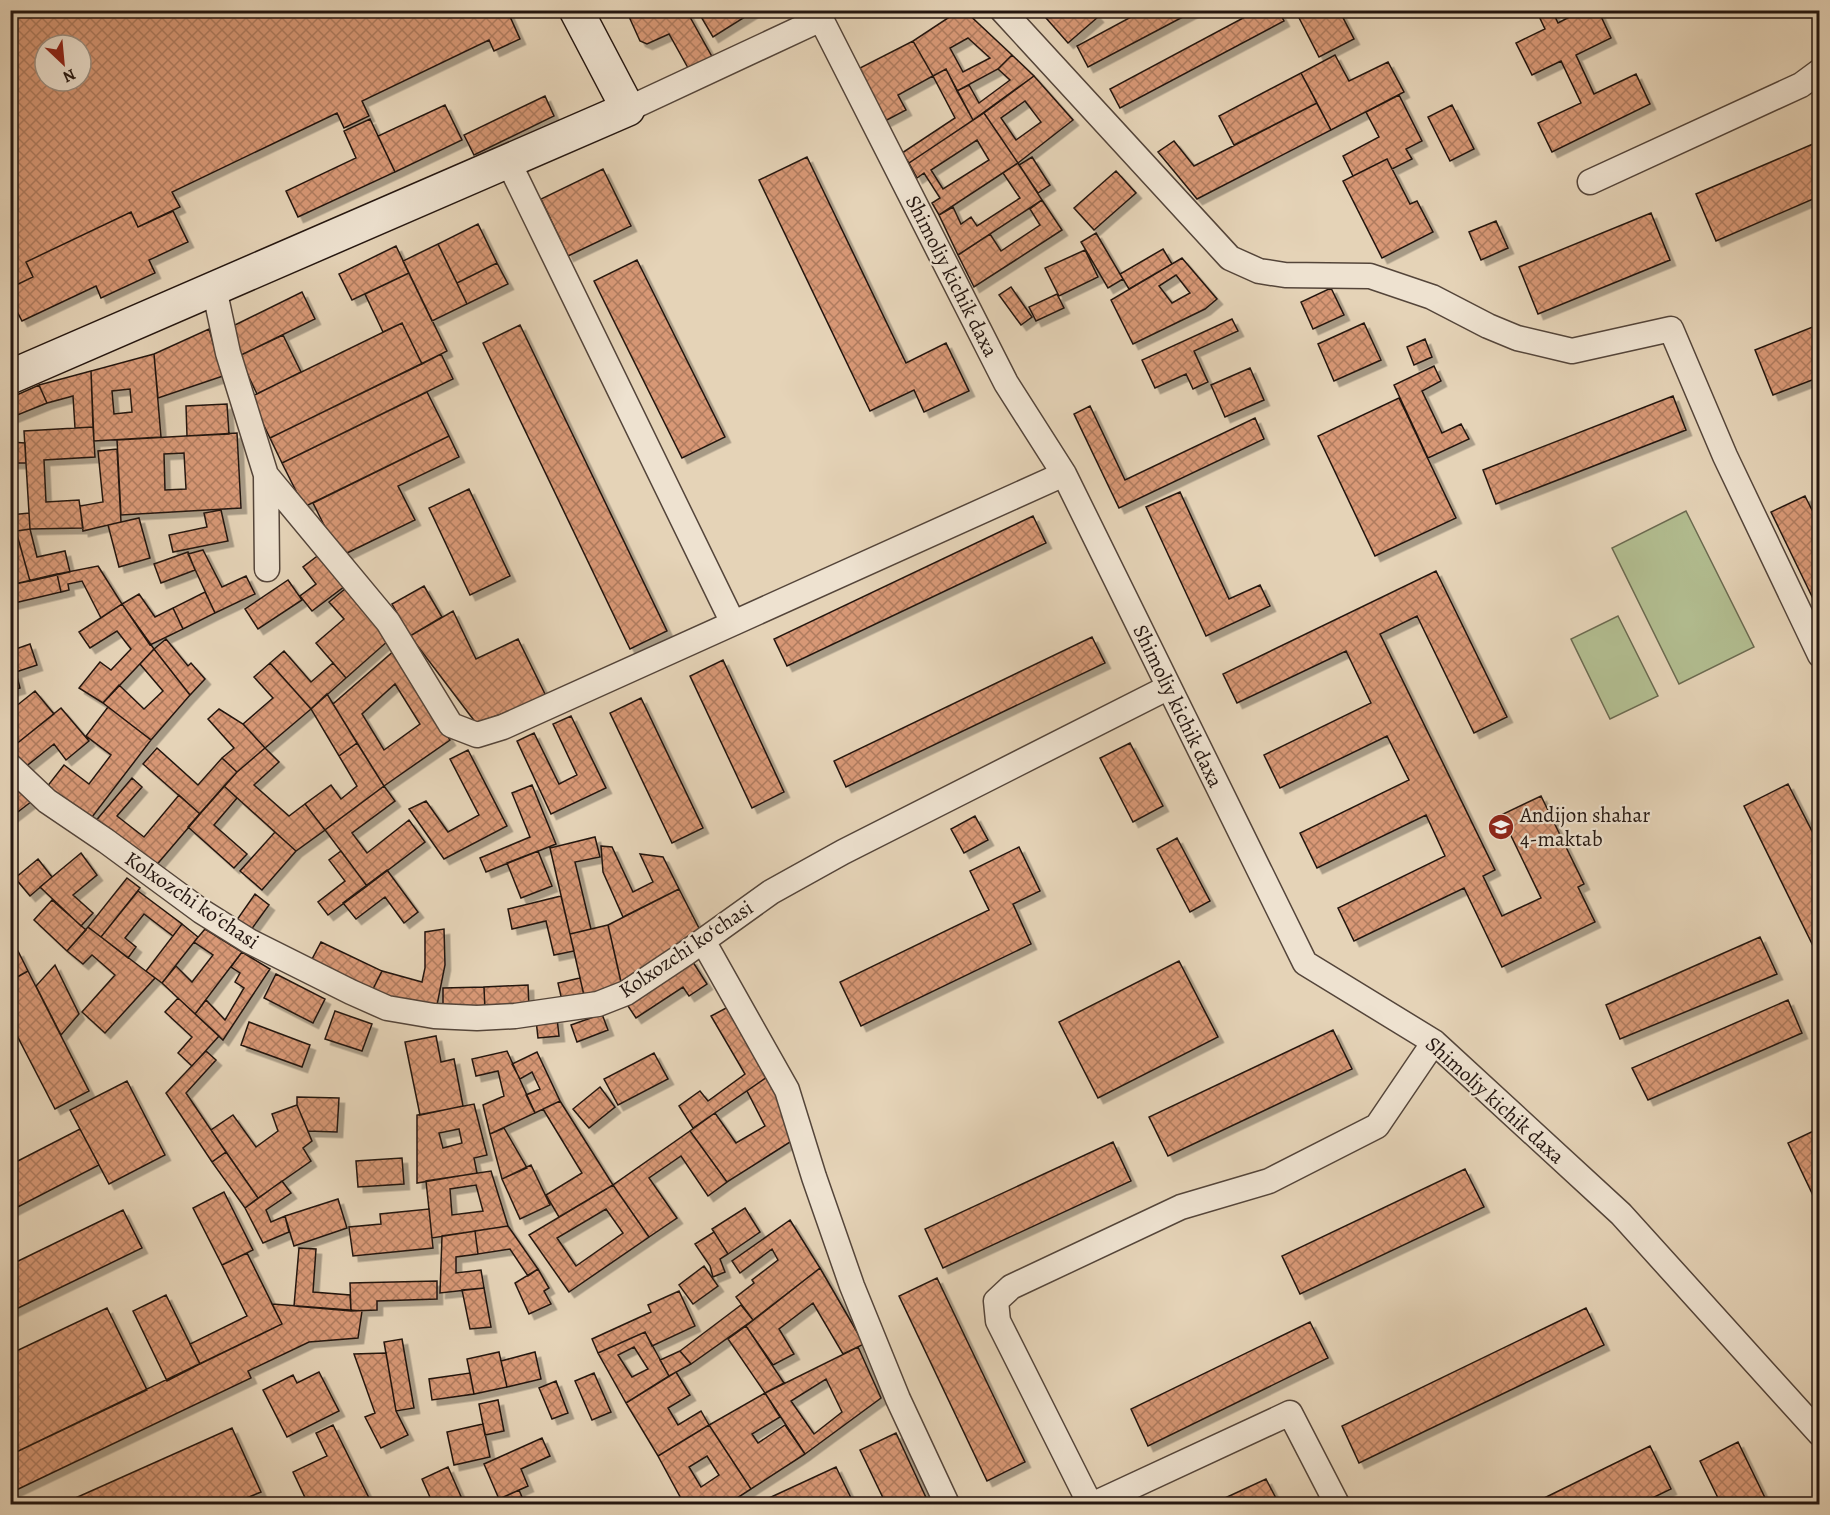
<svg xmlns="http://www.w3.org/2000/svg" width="1830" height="1515" font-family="Alegreya,serif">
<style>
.grass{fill:#b2bd90;stroke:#6b6a50;stroke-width:1.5}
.building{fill:url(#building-cross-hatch);stroke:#241610;stroke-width:1.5;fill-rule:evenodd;filter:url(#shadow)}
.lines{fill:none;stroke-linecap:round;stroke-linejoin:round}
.street-casing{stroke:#54453a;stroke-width:27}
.secondary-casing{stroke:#241610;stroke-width:36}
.street{stroke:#eee2d0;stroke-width:24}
.secondary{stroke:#eee2d0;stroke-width:33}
.labels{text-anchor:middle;stroke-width:4.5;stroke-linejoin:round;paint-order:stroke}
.street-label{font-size:21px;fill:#241610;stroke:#eee2d0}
.poi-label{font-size:21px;fill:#241610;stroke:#eee2d0;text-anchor:start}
</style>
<defs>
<pattern id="building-cross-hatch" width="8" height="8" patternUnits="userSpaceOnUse" patternTransform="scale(1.5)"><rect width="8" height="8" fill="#d89876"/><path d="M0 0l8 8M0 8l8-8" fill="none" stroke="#af7b5f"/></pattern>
<filter id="shadow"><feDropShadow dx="5.5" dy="5.5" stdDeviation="0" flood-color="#0004"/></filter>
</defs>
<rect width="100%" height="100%" fill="#e5d3b7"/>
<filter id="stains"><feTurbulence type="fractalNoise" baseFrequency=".00333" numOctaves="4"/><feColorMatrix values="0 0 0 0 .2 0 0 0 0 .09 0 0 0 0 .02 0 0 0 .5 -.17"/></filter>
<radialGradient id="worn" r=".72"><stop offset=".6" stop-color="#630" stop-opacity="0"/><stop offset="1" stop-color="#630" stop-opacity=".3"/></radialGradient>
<!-- grass -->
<path class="grass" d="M1686,511L1754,647L1679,684L1612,548Z
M1618,616L1658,696L1610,719L1571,639Z"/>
<!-- building -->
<path class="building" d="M10,10H507L520,39L494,51L489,40L362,101L369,116L344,128L337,113L172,192L180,207L138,227L131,212L26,262L33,277L10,288ZM45,45H81V81H45Z
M626,10H686L715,62L692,75L669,34L647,44L640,41Z
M697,10H756L713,37Z
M960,10H964L1012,55L998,69L957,91L946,69L933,76L913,41ZM968,38L990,58L963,72L950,48Z
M1039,10H1092L1098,17L1068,43Z
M1144,10H1196L1088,67L1077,46Z
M1258,10H1278L1284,21L1120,108L1110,89Z
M1295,10H1339L1354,39L1319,57Z
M1536,10H1552L1558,23L1583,10H1598L1611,38L1576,55L1594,94L1636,74L1650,104L1552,152L1538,123L1581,103L1561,61L1532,75L1516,43L1545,29Z
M913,41L933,76L898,95L906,110L885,121L858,69Z
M1012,55L1034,76L973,120L957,91L969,85L979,103L1010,80L998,69Z
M1335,55L1349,81L1388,62L1404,92L1331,130L1301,73Z
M946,69L973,120L909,163L902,153L955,118L933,76Z
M1301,73L1317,103L1234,145L1219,116Z
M1034,76L1073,120L1018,163L984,113ZM1025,101L1041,122L1016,140L1001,118Z
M1399,95L1422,141L1406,149L1412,159L1392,169L1387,159L1353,176L1343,156L1379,137L1366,112Z
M545,96L554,116L474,155L464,135Z
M1317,103L1331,130L1197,199L1158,152L1174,141L1194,166Z
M445,105L462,140L395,172L378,136Z
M1452,105L1474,149L1450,161L1428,117Z
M984,113L1018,163L939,215L932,203L940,198L924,173L917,178L909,163ZM977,140L989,160L943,189L931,170Z
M370,119L395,172L298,217L286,191L356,158L344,131Z
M1820,141V196L1716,241L1696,194Z
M807,157L906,363L946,343L969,391L924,412L914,390L870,411L759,180Z
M1032,157L1050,185L1038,193L1019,165Z
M1387,159L1410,204L1417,201L1433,232L1382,258L1343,181Z
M1018,163L1042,200L958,255L939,215L953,207L961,224L971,217L977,226L1020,198L1003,173Z
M603,169L631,226L568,256L541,199Z
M1116,171L1136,193L1094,230L1074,208Z
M1042,200L1062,230L974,287L958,255L990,234L1001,251L1040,225L1030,209Z
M173,211L188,242L149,260L155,273L101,298L96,286L22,321L10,298V288L33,277L26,262L131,212L138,227Z
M1651,213L1670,260L1538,314L1519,267Z
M1496,221L1508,248L1481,260L1469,232Z
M478,224L497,263L457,283L438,244Z
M1096,233L1123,279L1108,288L1081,242Z
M438,244L467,304L432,321L403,261Z
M396,246L409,273L352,300L339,274Z
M1163,249L1172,264L1129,289L1120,274Z
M1085,250L1098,277L1059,296L1045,268Z
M1182,258L1217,299L1205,309L1133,344L1111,300ZM1176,275L1190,293L1172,303L1159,286Z
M637,260L725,437L682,458L594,281Z
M497,263L508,284L467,304L457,283Z
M409,273L447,351L422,364L402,323L383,332L365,294Z
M1011,287L1032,317L1021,325L999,295Z
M1331,288L1344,315L1313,329L1301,302Z
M302,292L315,319L239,356L233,326Z
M1057,294L1064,308L1036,321L1029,307Z
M1232,319L1238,331L1194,351L1208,382L1193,389L1186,374L1155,388L1142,360Z
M402,323L422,364L270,438L250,397Z
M1364,323L1381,360L1334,381L1318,344Z
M1820,324V377L1773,395L1755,350Z
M520,325L667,631L630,649L483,343Z
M209,329L223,376L158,398L154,354Z
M283,335L301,372L257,394L239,356Z
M1425,339L1432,357L1414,365L1407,347Z
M154,354L161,437L94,441L91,371ZM130,389L132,412L114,414L112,391Z
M441,354L453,379L282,463L270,438Z
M1434,366L1441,381L1422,391L1442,433L1461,424L1469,439L1428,458L1394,385Z
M1250,368L1264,400L1225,417L1211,385Z
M91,371L93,427L75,428L73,396L47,403L39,385Z
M39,385L47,403L10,418V398Z
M427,392L449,436L304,507L282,463Z
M1673,396L1686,430L1496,504L1483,470Z
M1399,398L1456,518L1375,556L1318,436Z
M227,404L229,434L187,436L186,406Z
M1090,406L1125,480L1255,418L1264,439L1119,508L1074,414Z
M93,427L95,457L44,460L46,502L79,500L83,528L30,529L24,431Z
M237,433L241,508L121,515L117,440ZM184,453L186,489L165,490L164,454Z
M449,436L459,457L398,486L415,520L347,553L332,541L313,503Z
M10,442L25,443L26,463H10Z
M117,449L121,522L83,531L80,506L103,502L98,451Z
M469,489L510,576L470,595L429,508Z
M1180,492L1229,599L1260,585L1270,606L1206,636L1146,507Z
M1805,496L1820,526V613L1771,512Z
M221,510L228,541L173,552L169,535L207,527L204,513Z
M29,513L30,529L10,532V515Z
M1033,516L1046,543L787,666L774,639Z
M139,518L150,558L119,567L108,525Z
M30,529L37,557L65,551L70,572L30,581L16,531Z
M16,531L30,581L10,585V532Z
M203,550L222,587L246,576L255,594L215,613L188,554Z
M188,552L195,570L161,583L154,564Z
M320,554L345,586L312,611L300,596L316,584L303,567Z
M98,566L122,604L101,618L82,581L68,584L69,590L61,592L57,574Z
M1436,571L1507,717L1474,733L1417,616L1380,634L1495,870L1483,876L1502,916L1541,898L1501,815L1541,796L1584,884L1578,887L1595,922L1502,967L1464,888L1354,941L1338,908L1445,856L1426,815L1317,868L1300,833L1409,780L1387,736L1280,788L1264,755L1371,703L1346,651L1237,703L1223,674Z
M57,574L61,592L10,604V585Z
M288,580L302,600L258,629L245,609Z
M424,586L442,617L410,636L392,604Z
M345,589L389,640L346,678L316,643L344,619L329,602Z
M205,592L215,613L183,629L173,608Z
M139,594L155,617L173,608L183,629L150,645L122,604Z
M122,604L154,649L103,703L79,688L100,662L111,670L131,649L117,631L90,648L79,632Z
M453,611L476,659L518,639L547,698L476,723L410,636Z
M1092,637L1105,663L846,787L834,761Z
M166,639L188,666L191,663L205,679L190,695L154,649Z
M30,644L37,665L10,674V651Z
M154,649L190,695L151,740L103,703L119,685L144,709L163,691L140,664Z
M395,650L450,740L384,786L333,704ZM395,684L420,724L384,750L362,714Z
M284,651L311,682L333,663L346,678L311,709L270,663Z
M723,660L784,792L752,808L690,676Z
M270,663L311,709L265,748L243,724L273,698L254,677Z
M16,673L20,688L10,691V674Z
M35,691L54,714L10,749V711Z
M327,694L357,743L339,756L311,709Z
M641,698L703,828L672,843L610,713Z
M108,707L151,740L89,821L46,788L64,765L89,784L111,755L86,736Z
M61,708L89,741L66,760L54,744L24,768L10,752V749Z
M219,709L243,724L265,748L237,772L222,758L234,748L208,719Z
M571,716L606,788L551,814L517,741L534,733L559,784L577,775L553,724Z
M357,743L384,786L325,830L305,804L331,785L341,799L357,786L339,756Z
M1130,743L1163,806L1133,822L1100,758Z
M157,748L198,785L222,758L237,772L200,814L143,764Z
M265,748L279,762L254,785L289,816L305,804L325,830L296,851L224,786L237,772Z
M468,750L507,826L444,859L409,809L426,801L448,832L479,815L450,759Z
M132,778L142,787L117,816L144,837L179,795L200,814L154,868L94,823Z
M23,782L36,798L10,818V793Z
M1788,784L1820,847V960L1744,806Z
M532,785L556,844L486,872L480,858L530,837L512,793Z
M224,786L237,798L214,825L247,854L234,868L188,827Z
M384,786L395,801L352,833L367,853L409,820L425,842L367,886L325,830Z
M975,816L988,840L964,853L951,829Z
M275,832L296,851L262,890L240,871Z
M595,837L600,857L575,862L591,929L570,934L550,848Z
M1177,838L1210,901L1190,912L1157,849Z
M601,846L612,847L633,892L653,882L640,854L663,857L679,889L623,917L603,872Z
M1019,847L1040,891L1013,904L1031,944L861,1026L840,982L989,910L970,871Z
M341,851L367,886L328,915L318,902L345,881L329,860Z
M538,851L552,886L521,898L507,863Z
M81,853L97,875L73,895L93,913L81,926L40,887Z
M38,859L52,877L30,896L15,878Z
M387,870L418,912L404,923L385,897L356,919L343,903Z
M127,878L140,888L101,937L88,927Z
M679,889L702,934L622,986L608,925Z
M138,891L182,924L173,936L144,914L125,938L136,947L128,958L101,937Z
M255,894L269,905L248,934L234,924Z
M561,896L574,951L554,955L546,921L512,929L508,909Z
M52,900L86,930L67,951L34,920Z
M182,924L198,937L162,983L146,971Z
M608,925L623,991L585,1000L570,934Z
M88,927L155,978L105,1033L82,1012L115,975L92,955L83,964L67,951Z
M205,929L242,952L195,1014L162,983L176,966L192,982L213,955L194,942Z
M444,929L445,965L436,1010L371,993L382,971L422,982L425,968V932Z
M1760,937L1777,974L1620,1039L1606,1005Z
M321,942L382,971L371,993L310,963Z
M18,951L28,971L10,981V955Z
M242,952L270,969L223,1040L195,1014L206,1000L225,1020L244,988L235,982L240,973L231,967Z
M691,959L707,984L689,996L683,987L636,1018L626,1003Z
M1179,961L1218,1037L1098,1098L1059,1022Z
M55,965L79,1014L61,1035L36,986Z
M28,971L89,1091L55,1109L10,1022V981Z
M276,974L325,999L313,1023L264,998Z
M580,978L585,1000L563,1005L558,983Z
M528,985L529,1008L485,1010L484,987Z
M484,987L485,1010L443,1012V988Z
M178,998L219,1036L192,1066L178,1053L192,1037L165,1012Z
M1788,1000L1802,1033L1648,1100L1632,1068Z
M728,1007L767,1077L693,1128L679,1106L700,1091L708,1101L745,1074L711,1016Z
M335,1011L372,1024L362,1051L325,1039Z
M602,1014L608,1030L577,1042L571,1025Z
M557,1018L559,1036L538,1038L536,1020Z
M249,1022L310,1045L302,1067L241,1045Z
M1333,1030L1352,1069L1168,1156L1149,1117Z
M436,1036L441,1062L454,1059L463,1106L420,1115L405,1042Z
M206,1051L216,1060L186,1093L226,1152L212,1162L166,1093Z
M507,1051L535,1113L490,1134L483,1105L504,1096L498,1071L476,1076L472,1059Z
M537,1052L560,1101L535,1113L526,1095L540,1089L532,1072L520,1079L512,1064Z
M654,1053L668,1079L618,1105L604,1079Z
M767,1077L798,1137L727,1182L690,1131L715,1113L736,1143L765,1126L747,1091Z
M127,1081L165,1155L109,1184L70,1110Z
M600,1087L615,1107L589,1128L573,1109Z
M297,1097L339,1098L337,1132L308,1131L297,1105Z
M560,1101L613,1185L559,1217L546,1195L582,1173L543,1109Z
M474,1104L487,1155L474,1158L477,1173L417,1183V1115ZM459,1129L462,1143L443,1148L439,1133Z
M297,1105L312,1141L303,1148L311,1161L258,1198L211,1130L233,1115L256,1147L278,1131L272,1114Z
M504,1128L527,1168L502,1179L490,1134Z
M1820,1128V1210L1788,1143Z
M80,1129L99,1165L10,1211V1165Z
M690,1131L727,1182L708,1196L681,1156L649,1178L677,1218L649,1237L613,1185Z
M1113,1142L1131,1181L943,1268L925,1229Z
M226,1152L258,1198L245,1208L212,1162Z
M402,1158L404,1184L358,1187L356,1161Z
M531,1165L550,1205L520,1219L502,1179Z
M1465,1169L1484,1207L1300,1294L1282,1256Z
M491,1171L508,1226L432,1238L426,1181ZM476,1185L483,1211L452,1215L450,1189Z
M282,1181L291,1193L266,1210L271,1222L285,1216L289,1232L263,1243L245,1208Z
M613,1185L649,1237L569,1292L529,1235ZM606,1209L623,1233L576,1266L557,1238Z
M224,1192L253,1250L222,1265L193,1208Z
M338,1199L347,1228L294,1246L285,1216Z
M745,1208L760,1232L728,1254L712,1229Z
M429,1209L433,1248L353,1256L349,1227L381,1224L380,1214Z
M123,1210L142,1248L10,1312V1265Z
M790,1220L820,1268L753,1320L736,1297L754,1283L752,1280L778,1260L772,1249L740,1273L732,1261Z
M508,1226L538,1269L528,1276L510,1249L478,1254L475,1231Z
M475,1231L478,1254L456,1257V1273L481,1270L484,1288L440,1293L442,1236Z
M714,1232L728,1254L720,1259L725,1272L713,1277L710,1266L695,1244Z
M299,1248L316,1249L313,1292L350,1295L351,1311L294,1306Z
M247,1253L282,1324L200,1364L190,1344L247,1316L222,1265Z
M704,1266L718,1286L693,1304L679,1285Z
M820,1268L864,1344L843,1354L813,1303L779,1329L794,1354L773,1365L746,1326Z
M538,1269L549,1288L544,1291L551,1304L529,1314L515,1283Z
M937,1278L1025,1462L987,1481L899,1296Z
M437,1281V1299L377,1301V1310L351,1311L350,1283Z
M484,1288L491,1327L470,1329L462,1290Z
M679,1291L695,1326L652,1346L645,1332L598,1353L592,1339L651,1312L648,1305Z
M166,1295L200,1364L167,1381L133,1311Z
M272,1304L362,1311L358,1338L309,1342L248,1371L251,1378L10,1493V1455L282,1324Z
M741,1305L753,1320L691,1364L680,1351Z
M107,1308L147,1390L10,1455V1354Z
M1586,1308L1604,1345L1359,1463L1342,1426Z
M1310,1322L1328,1358L1148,1446L1131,1409Z
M746,1326L784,1383L765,1393L728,1339Z
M645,1332L669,1376L626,1403L598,1353ZM634,1347L648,1369L632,1377L618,1355Z
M402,1339L414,1408L396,1411L384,1342Z
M858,1347L881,1398L805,1454L765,1393ZM826,1379L842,1412L814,1434L791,1401Z
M680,1351L691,1364L669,1376L660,1360Z
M499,1352L507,1387L474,1394L467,1359Z
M535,1352L541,1379L507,1387L501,1361Z
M386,1353L396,1411L408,1435L381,1448L365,1417L375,1413L354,1354Z
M319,1372L339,1411L287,1437L263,1390L293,1375L297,1383Z
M676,1372L690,1395L668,1408L678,1425L701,1411L709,1425L658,1456L626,1403Z
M470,1373L474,1394L432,1400L429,1379Z
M594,1373L611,1412L592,1420L575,1381Z
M556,1381L568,1413L552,1419L539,1388Z
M765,1393L780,1417L752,1434L758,1443L785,1425L805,1454L751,1489L709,1425Z
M498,1400L504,1431L485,1435L479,1404Z
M483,1424L490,1457L454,1465L447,1432Z
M333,1425L372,1504H308L293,1472L327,1456L316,1433Z
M709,1425L751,1489L728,1504H684L658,1456ZM707,1456L719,1475L701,1487L689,1467Z
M232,1428L261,1492L232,1504H62Z
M896,1433L929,1504H886L860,1450Z
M542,1438L550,1456L521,1469L528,1486L499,1499L484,1464Z
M1738,1442L1768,1504H1721L1700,1461Z
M1650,1446L1671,1489L1640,1504H1532Z
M448,1467L463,1501L455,1504H433L422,1479Z
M836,1467L853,1502L847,1504H756Z
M1266,1479L1279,1504H1212Z
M519,1490L525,1504H487L499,1499Z"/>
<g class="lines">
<!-- street casing -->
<g class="street-casing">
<path id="street" d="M1002,10L1230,258L1259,271L1285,275L1370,276L1432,297L1488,326L1517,338L1572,351L1671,329L1725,456L1820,655
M628,109L821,19L1006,383L1064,474L1305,963L1434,1042L1621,1214L1820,1434
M508,161L733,623
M1590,182L1801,85L1820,71
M214,288L228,353L266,475L388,622L451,725L477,735L503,727L1064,474
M266,475L267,569
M10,766L47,801L106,841L201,911L249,941L351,992L387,1008L434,1016L477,1018L515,1016L598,1004L626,993L686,953L771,892L843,852L1169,687
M703,941L787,1090L814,1177L852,1286L898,1399L947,1504
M1090,1504L998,1321L996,1301L1011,1287L1181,1207L1269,1181L1377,1126L1434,1042
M1094,1504L1290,1413L1337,1504"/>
</g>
<!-- secondary casing -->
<g class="secondary-casing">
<path id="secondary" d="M10,377L628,109L576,10"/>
</g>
<!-- street -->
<use href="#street" class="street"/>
<!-- secondary -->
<use href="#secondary" class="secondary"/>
</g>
<!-- icons -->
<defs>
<g id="school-disc" transform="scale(1.35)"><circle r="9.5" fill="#8f2418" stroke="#eee2d0"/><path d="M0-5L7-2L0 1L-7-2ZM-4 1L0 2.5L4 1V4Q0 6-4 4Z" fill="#fff"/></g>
</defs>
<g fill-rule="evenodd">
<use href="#school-disc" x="1501" y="827"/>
</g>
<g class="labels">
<!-- street labels -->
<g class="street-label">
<text transform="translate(952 276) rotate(63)" y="7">Shimoliy kichik daxa</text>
<text transform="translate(1178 706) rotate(64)" y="7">Shimoliy kichik daxa</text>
<text transform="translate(192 900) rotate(34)" y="7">Kolxozchi koʻchasi</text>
<text transform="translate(686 949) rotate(-34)" y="7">Kolxozchi koʻchasi</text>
<text transform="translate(1495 1100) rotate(42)" y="7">Shimoliy kichik daxa</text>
</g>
<!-- poi labels -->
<g class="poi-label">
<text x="1520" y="822">Andijon shahar<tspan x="1520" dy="24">4-maktab</tspan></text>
</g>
</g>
<!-- margin -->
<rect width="1830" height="1515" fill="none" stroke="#e5d3b7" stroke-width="36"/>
<rect x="12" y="12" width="1806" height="1491" fill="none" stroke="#241610" stroke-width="3"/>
<rect x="18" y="18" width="1794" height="1479" fill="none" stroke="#241610" stroke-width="1.5"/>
<!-- north arrow -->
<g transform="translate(63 63) rotate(154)"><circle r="28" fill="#eee2d0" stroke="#9d9083" stroke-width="1.5"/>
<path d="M0-4.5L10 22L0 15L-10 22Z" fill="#8f2418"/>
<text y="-9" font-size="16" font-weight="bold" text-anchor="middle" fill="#241610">N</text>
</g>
<rect width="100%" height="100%" filter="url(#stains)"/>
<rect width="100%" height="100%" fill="url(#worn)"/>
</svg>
